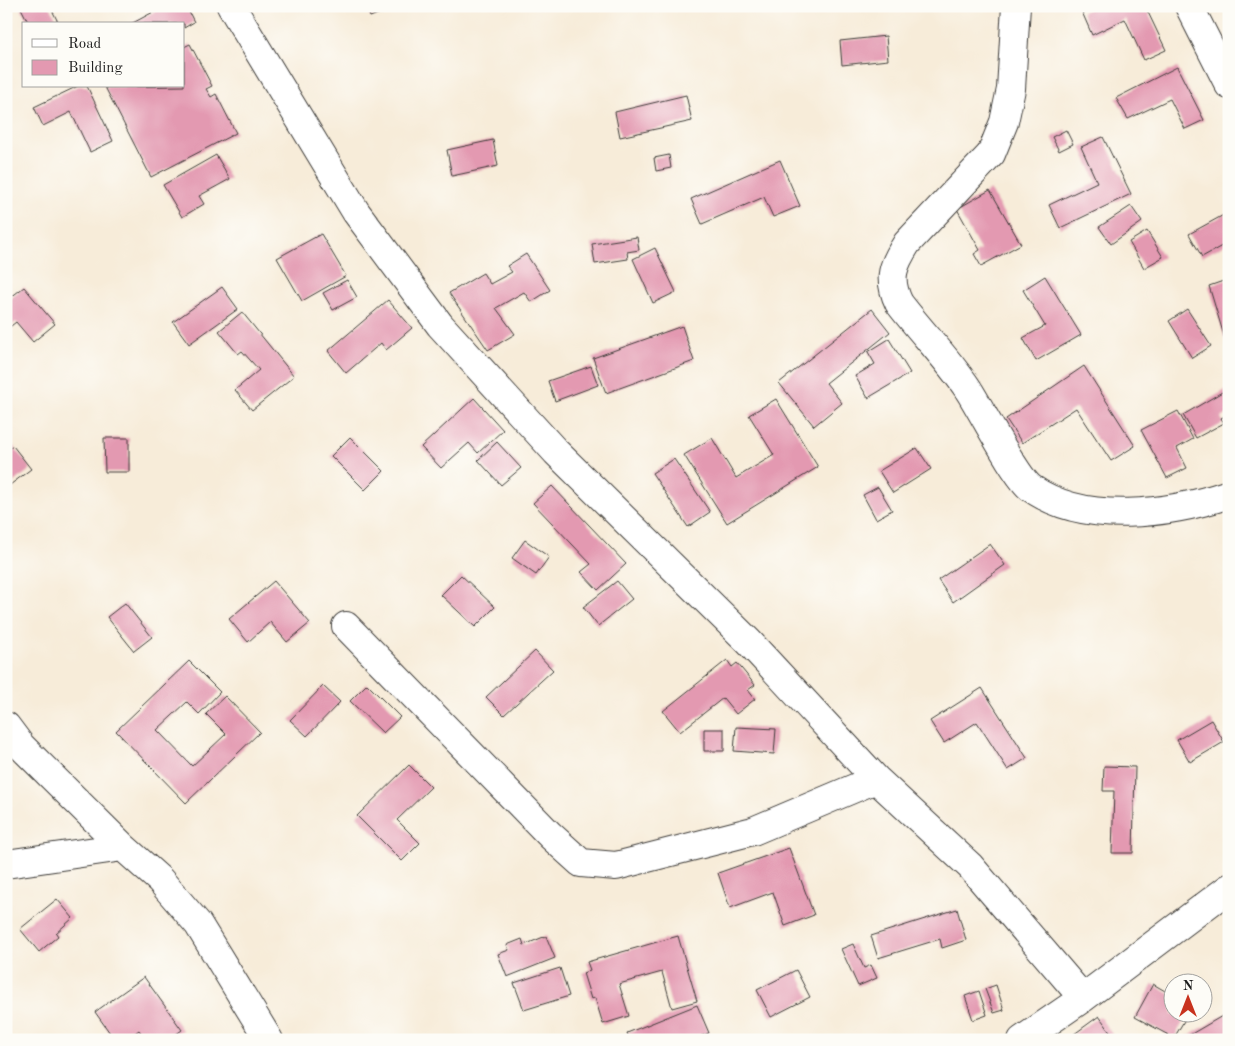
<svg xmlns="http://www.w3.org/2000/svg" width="1235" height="1046" font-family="'Old Standard TT',serif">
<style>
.building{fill:#e399b1}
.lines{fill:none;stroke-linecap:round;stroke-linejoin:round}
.minor-casing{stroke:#3d3b38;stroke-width:30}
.minor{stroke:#fff;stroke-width:28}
</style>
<rect width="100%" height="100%" fill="#fdfcf7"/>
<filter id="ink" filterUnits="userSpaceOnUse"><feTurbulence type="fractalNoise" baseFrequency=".02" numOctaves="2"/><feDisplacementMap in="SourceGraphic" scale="10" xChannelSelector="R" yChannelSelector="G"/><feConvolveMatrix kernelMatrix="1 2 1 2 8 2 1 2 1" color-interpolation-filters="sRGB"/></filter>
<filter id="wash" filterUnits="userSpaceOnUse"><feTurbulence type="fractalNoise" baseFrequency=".0096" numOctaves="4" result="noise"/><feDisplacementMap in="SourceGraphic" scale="20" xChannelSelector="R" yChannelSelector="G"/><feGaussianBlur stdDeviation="1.12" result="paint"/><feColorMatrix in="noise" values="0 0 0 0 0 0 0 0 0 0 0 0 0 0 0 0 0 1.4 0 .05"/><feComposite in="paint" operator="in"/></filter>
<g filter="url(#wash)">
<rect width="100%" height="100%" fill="#f7ecd9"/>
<g id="blocks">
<!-- building -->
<path class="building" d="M20,6H50L59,24H29Z
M155,6H186L194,22L184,28V24H131L157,10Z
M366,6H398L370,17Z
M1095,6H1145L1166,50L1144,60L1125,19L1092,35L1082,12Z
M886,36L888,60L842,65L840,41Z
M190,44L212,86L206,89L211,97L216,94L236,133L151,177L105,87L184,86V47Z
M1177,67L1204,120L1185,129L1170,99L1128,119L1116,98Z
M78,86H87L113,141L90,152L71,112L43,126L34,107Z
M686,95L692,121L620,137L615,112Z
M1066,130L1073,144L1059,151L1052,137Z
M1103,137L1131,194L1060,228L1049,205L1097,182L1081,147Z
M493,140L498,166L452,176L447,150Z
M216,155L230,179L199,196L204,204L182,217L163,185Z
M669,155L671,168L656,171L654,158Z
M780,160L800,206L773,217L764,197L702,224L691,199Z
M990,190L1021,244L981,266L974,254L980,250L957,209Z
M1131,206L1142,222L1111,244L1099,227Z
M1229,212V242L1202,257L1189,234Z
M1147,231L1163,257L1144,268L1129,242Z
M321,234L346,276L302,301L277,258Z
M637,237L639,250L627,252L628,259L595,264L592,244Z
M655,248L676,292L653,303L633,259Z
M526,254L550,290L531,302L524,292L496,308L515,334L488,350L449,293L483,273L490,284L512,272L507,266Z
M1045,276L1081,335L1036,361L1023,338L1045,326L1023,290Z
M1229,279V349H1228L1209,286Z
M347,280L357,297L333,310L323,293Z
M24,287L55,324L33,342L16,322L6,330V301Z
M222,287L238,309L189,344L173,322Z
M388,300L412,328L386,350L381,343L346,373L328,351Z
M872,309L890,332L826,383L842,403L814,426L779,383Z
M1187,309L1211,346L1192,358L1169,321Z
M242,312L294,376L252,410L235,390L259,370L242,351L238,354L219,331Z
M682,326L694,361L606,393L593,358Z
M889,339L910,373L868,398L855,376L875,364L868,352Z
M591,366L598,385L555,401L548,381Z
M1084,366L1135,446L1111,461L1076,408L1022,443L1006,419Z
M1229,388V414L1221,418L1224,423L1196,438L1183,415Z
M474,398L503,430L478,453L469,443L441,468L421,447Z
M776,399L818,467L727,523L684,455L712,438L736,478L774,455L749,415Z
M1178,411L1193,439L1177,448L1187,468L1167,478L1141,430Z
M350,437L384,471L365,490L331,456Z
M104,438H129V472H105Z
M497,442L521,468L501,485L478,460Z
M13,446L31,469L6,488V451Z
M917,448L931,469L893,493L879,471Z
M674,459L710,512L688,527L652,473Z
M552,486L626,564L598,590L581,572L591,564L533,503Z
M878,487L892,510L876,519L863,495Z
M525,540L549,557L536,575L512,558Z
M990,544L1005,565L953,602L938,580Z
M461,575L495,607L475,627L441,595Z
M274,581L310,623L287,642L270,622L248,642L229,619Z
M617,581L632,599L598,626L583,607Z
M125,603L152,637L134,651L107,617Z
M535,651L553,670L504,715L486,697Z
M727,660L732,667L737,663L755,685L748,690L755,699L736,714L723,698L680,732L663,711Z
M189,661L220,692L199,714L187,702L157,730L192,766L226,734L206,714L225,696L260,732L186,803L116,731Z
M367,684L400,717L383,733L350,701Z
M323,686L340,702L307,736L290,720Z
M982,688L1027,758L1008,770L977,722L944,743L930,721Z
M1211,720L1224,742L1190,762L1177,740Z
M736,727L776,729L774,754L734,751Z
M704,729H724V751H704Z
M409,765L431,787L397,820L420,843L402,861L357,816Z
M1104,766L1135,767L1133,853H1112L1114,791H1103Z
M789,848L814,915L785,926L773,892L730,908L718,873Z
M57,899L73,918L56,933L58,936L39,952L20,929Z
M957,909L966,940L942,948L940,939L878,958L871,936Z
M546,936L555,958L507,977L498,954L509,950L507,945L522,939L524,945Z
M678,936L697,1001L672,1008L662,972L619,984L629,1016L603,1024L595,998L591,999L583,973L590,970L587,962Z
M853,944L864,968L871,965L877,978L858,986L841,949Z
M560,968L569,996L524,1010L514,983Z
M796,970L810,997L771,1017L757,990Z
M144,977L182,1030L168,1040H146L139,1030L126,1040H115L95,1012Z
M1153,984L1172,995V1014H1188L1174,1038L1135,1017Z
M996,985L1004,1010L994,1013L985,989Z
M979,991L987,1015L973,1020L965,996Z
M697,1005L709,1033L692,1040H630L627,1033Z
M1229,1012V1040H1181Z
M1099,1016L1114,1037L1111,1040H1066Z"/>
</g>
</g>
<g filter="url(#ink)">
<use href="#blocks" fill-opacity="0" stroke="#3d3b38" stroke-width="1"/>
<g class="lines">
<!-- minor casing -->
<g class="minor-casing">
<path id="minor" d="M231,6L356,212L440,325L556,452L749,642L876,779L970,866L1083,998
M1016,6L1011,89L1004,122L991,154L907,243C893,265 887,278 899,303C921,332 948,359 968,389C981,409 1016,477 1031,488C1085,526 1170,514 1229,494
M1189,6L1229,85
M346,626L550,835L581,863L616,866L753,831L876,779
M6,726L21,746L123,847L160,880L198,924L269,1040
M6,864L123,847
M1022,1040L1083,998L1229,888"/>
</g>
<!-- minor -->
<use href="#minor" class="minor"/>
</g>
</g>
<!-- margin -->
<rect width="1235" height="1046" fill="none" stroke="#fdfcf7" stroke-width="25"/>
<!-- legend -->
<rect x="22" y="22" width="162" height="65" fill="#fdfcf7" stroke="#a3a29f"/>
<rect x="32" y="39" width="25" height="8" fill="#ffffff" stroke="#a3a29f"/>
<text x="68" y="48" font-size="15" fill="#1c1c1c">Road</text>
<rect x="32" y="60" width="25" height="15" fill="#e399b1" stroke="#a3a29f"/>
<text x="68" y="72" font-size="15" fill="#1c1c1c">Building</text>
<!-- north arrow -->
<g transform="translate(1188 998)"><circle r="24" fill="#fdfcf7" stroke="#a3a29f"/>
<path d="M0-4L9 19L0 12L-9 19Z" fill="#c8321e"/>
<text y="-8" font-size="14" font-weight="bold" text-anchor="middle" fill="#1c1c1c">N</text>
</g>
</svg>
